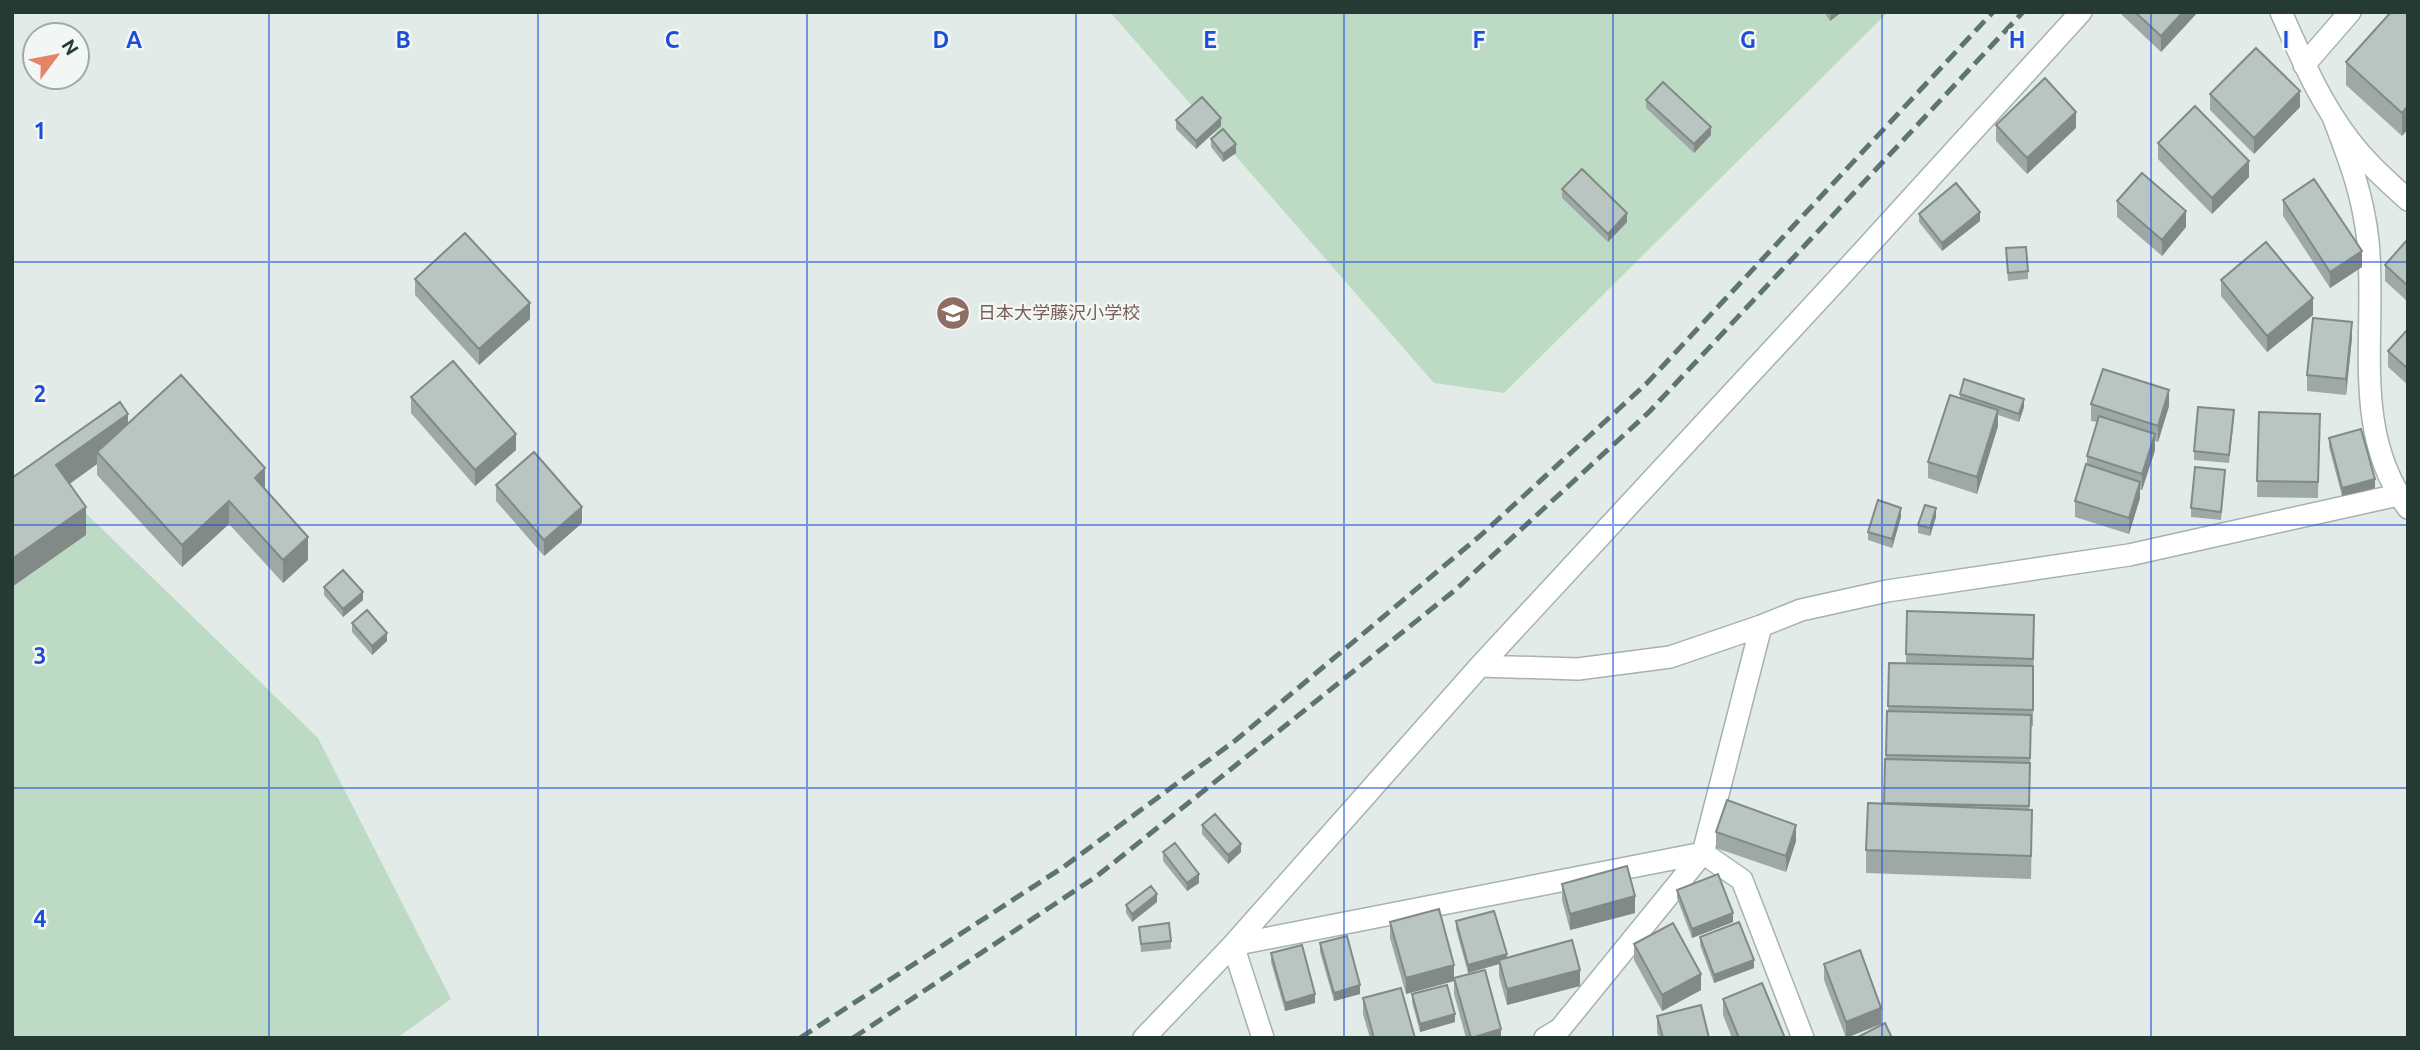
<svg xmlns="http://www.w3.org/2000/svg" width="2420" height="1050" font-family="Ubuntu,'Noto Sans JP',sans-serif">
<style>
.green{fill:#bddac4}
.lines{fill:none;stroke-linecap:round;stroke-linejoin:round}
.minor-casing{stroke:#a5b2ad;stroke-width:24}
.minor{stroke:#fff;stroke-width:21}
.rail{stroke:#5e756f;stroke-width:5;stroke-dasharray:14 7;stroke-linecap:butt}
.wall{fill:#9ea9a5}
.shaded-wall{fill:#818a86}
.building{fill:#b8c5c0;stroke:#818a86;stroke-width:2}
.grid{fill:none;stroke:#1d4ed8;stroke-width:2;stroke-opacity:0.55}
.labels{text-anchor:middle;stroke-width:5;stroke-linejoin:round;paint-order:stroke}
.education-label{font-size:18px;fill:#785e54;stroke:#f2f7f5;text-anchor:start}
.grid-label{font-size:23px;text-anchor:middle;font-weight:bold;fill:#1d4ed8;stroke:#f2f7f5;stroke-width:5;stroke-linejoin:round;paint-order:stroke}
</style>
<rect width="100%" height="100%" fill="#e2ebe7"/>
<!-- green -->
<path class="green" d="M1110,12H1888L1504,393L1434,383Z
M68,496L318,738L451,999L397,1038H12V533Z"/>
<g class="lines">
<!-- minor casing -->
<g class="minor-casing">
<path id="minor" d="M2281,12C2304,65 2328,120 2368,162C2381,176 2395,188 2408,200
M2304,65L2350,12
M2333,117C2350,161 2363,195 2368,241C2377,331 2350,430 2408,508
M1480,666L1578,669L1670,657L1761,626L1801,610L1887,591L2129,555L2398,495
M1144,1038L1233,945L1480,666L1837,280L2081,12
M1263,1038L1233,945L1703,853L1742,880L1803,1038
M1545,1038L1560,1029L1703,853L1761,626"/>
</g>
<!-- minor -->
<use href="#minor" class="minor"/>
<!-- rail -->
<path class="rail" d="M800,1038L1062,868L1236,740L1481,535L1646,384L1993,12
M853,1038L1097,876L1454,591L1649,412L2023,12"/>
</g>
<!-- wall -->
<path class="wall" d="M1824,12H1842L1830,21Z
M2122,12H2198L2161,52L2122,15Z
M2408,12V129L2402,136L2346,85V62Z
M2210,94L2300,107L2254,154L2210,110Z
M1646,100L1711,135L1694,153L1646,108Z
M1176,120L1221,126L1196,149L1176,129Z
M1996,125L2076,128L2027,174L1996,141Z
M1211,139L1236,153L1223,162L1211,147Z
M2158,143L2249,177L2212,214L2158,159Z
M1562,189L1627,222L1608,242L1562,198Z
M2283,200L2362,267L2330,288L2283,216Z
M2117,201L2186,227L2162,256L2117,217Z
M1919,214L1980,221L1942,251L1919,222Z
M2408,239V302L2385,281V265Z
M2006,248L2028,271V279L2008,281Z
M415,279L530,319L479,365L415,295Z
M2221,280L2313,315L2267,352L2221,296Z
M2408,329V385L2388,367V351Z
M2352,338L2346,395L2307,391V375Z
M1960,394L2024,407L2019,422L1998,415V426L1977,494L1928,478V462L1960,398Z
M411,397L516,450L475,486L411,413Z
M2091,404L2169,406L2158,442L2155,441V450L2142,490H2140V498L2129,534L2075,517V501L2087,464V456L2097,422L2091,421Z
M2259,412L2320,414L2318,498L2257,497Z
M2234,419L2229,463L2194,460V451Z
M128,423L265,490L308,560L283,583L229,524L182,567L97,475V464L70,484L86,535L12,478Z
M2329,438L2375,488L2342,496L2329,447Z
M2225,478L2221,520L2191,517V508Z
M496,485L582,523L544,556L496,501Z
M1901,517L1892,548L1868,540V532Z
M1936,517L1930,536L1918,533V525Z
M324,587L363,600L343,617L324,595Z
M1907,611L2034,615L2033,726H2031L2029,810L2032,833L2031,879L1866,873V850L1884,804L1887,711H1888L1889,663H1906Z
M352,623L387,641L372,655L352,632Z
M1202,825L1241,852L1228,864L1202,834Z
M1716,832L1796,841L1786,872L1716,848Z
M1163,852L1199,883L1187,891L1163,861Z
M1562,884L1635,913L1570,930L1562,900Z
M1677,890L1733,922L1692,938L1677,898Z
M1157,902L1132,922L1126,913V905Z
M1456,921L1507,958L1580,986L1507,1005L1499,976V964L1468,973L1456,929Z
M1390,922L1454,981L1406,994L1390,938Z
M1139,927L1171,941V949L1141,952Z
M1700,937L1754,968L1714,983L1700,945Z
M1320,943L1360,994L1334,1001L1320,952Z
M1634,944L1701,990L1662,1011L1634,960Z
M1271,953L1315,1003L1285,1011L1271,962Z
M1824,964L1881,1024L1846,1038L1824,980Z
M1454,978L1501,1038H1466L1454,994Z
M1412,994L1455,1022L1420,1032L1412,1002Z
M1363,998L1415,1038H1370L1363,1014Z
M1723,999L1785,1038H1732L1723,1015Z
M1657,1016L1709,1038H1659L1657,1032Z"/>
<!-- shaded-wall -->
<path class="shaded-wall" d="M1831,12H1842L1830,21Z
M2183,12H2198L2161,52V36Z
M2300,91V107L2254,154V138Z
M2408,106V129L2402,136V113Z
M2076,112V128L2027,174V158Z
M1221,118V126L1196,149V141Z
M1711,127V135L1694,153V144Z
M1236,144V153L1223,162V154Z
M2249,161V177L2212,214V198Z
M2186,211V227L2162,256V240Z
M1980,212V221L1942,251V243Z
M1627,213V222L1608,242V234Z
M2362,251V267L2330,288V272Z
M2313,298V315L2267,352V336Z
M530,303V319L479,365V349Z
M2352,322V338L2346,395V379Z
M2169,390V406L2158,442V426Z
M2024,399V407L2019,422V414Z
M1998,410V426L1977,494V477Z
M128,414V443L97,452V464L56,493V465Z
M516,434V450L475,486V470Z
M2155,434V450L2142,490V474Z
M265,468V491L255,478Z
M2375,479V488L2342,496V488Z
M2140,482V498L2129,534V518Z
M229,501V524L182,567V545Z
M86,507V535L12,587V559Z
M582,507V523L544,556V540Z
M1901,508V517L1892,548V539Z
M1936,508V517L1930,536V528Z
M308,537V560L283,583V560Z
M363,592V600L343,617V609Z
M387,633V641L372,655V646Z
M1796,825V841L1786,872V856Z
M1241,844V852L1228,864V855Z
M1199,874V883L1187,891V883Z
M1157,894V902L1132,922V914Z
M1635,896V913L1570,930V914Z
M1733,913V922L1692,938V929Z
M1507,954V963L1499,960V964L1468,973V965Z
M1754,960V968L1714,983V975Z
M1454,965V981L1406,994V978Z
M1580,970V986L1507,1005V989Z
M1701,974V990L1662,1011V995Z
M1360,985V994L1334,1001V993Z
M1315,994V1003L1285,1011V1003Z
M1881,1008V1024L1846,1038V1022Z
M1455,1014V1022L1420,1032V1024Z
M1501,1029V1038H1471Z"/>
<!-- building -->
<path class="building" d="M2135,12H2183L2161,36Z
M2391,12H2408V106L2402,113L2346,62Z
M2256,48L2300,91L2254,138L2210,94Z
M2045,78L2076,112L2027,158L1996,125Z
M1663,82L1711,127L1694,144L1646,100Z
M1202,97L1221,118L1196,141L1176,120Z
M2195,106L2249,161L2212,198L2158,143Z
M1223,129L1236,144L1223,154L1211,139Z
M1582,169L1627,213L1608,234L1562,189Z
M2142,173L2186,211L2162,240L2117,201Z
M2314,179L2362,251L2330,272L2283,200Z
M1956,183L1980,212L1942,243L1919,214Z
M465,233L530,303L479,349L415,279Z
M2408,239V286L2385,265Z
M2266,242L2313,298L2267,336L2221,280Z
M2026,247L2028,271L2008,273L2006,248Z
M2313,318L2352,322L2346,379L2307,375Z
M2408,329V369L2388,351Z
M453,361L516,434L475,470L411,397Z
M2103,369L2169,390L2158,426L2091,404Z
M181,375L265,468L255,478L308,537L283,560L229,501L182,545L97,452Z
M1964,379L2024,399L2019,414L1960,394Z
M1950,395L1998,410L1977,477L1928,462Z
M120,402L128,414L56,465L86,507L12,559V478Z
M2198,407L2234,410L2229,455L2194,451Z
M2259,412L2320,414L2318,482L2257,481Z
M2099,416L2155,434L2142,474L2087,456Z
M2361,429L2375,479L2342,488L2329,438Z
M534,452L582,507L544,540L496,485Z
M2086,464L2140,482L2129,518L2075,501Z
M2195,467L2225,470L2221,512L2191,508Z
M1878,500L1901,508L1892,539L1868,532Z
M1925,505L1936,508L1930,528L1918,525Z
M343,570L363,592L343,609L324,587Z
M367,610L387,633L372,646L352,623Z
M1907,611L2034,615L2033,659L1906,654Z
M1889,663L2033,666V710L1888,706Z
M1887,711L2031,715L2030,758L1886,755Z
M1885,759L2030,763L2029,806L1884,803Z
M1727,800L1796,825L1786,856L1716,832Z
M1868,803L2032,810L2031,856L1866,850Z
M1215,814L1241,844L1228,855L1202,825Z
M1175,843L1199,874L1187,883L1163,852Z
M1627,866L1635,896L1570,914L1562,884Z
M1718,874L1733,913L1692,929L1677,890Z
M1151,886L1157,894L1132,914L1126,905Z
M1439,909L1454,965L1406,978L1390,922Z
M1494,911L1507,954L1468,965L1456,921Z
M1739,922L1754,960L1714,975L1700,937Z
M1169,923L1171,941L1141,944L1139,927Z
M1673,923L1701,974L1662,995L1634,944Z
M1347,936L1360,985L1334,993L1320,943Z
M1572,940L1580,970L1507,989L1499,960Z
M1302,945L1315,994L1285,1003L1271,953Z
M1860,950L1881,1008L1846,1022L1824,964Z
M1485,970L1501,1029L1471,1038L1454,978Z
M1762,983L1785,1038H1739L1723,999Z
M1447,985L1455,1014L1420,1024L1412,994Z
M1401,988L1415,1038H1374L1363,998Z
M1701,1005L1709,1038H1663L1657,1016Z
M1885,1023L1892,1038H1856Z"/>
<!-- grid -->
<path class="grid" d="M269,12V1038M538,12V1038M807,12V1038M1076,12V1038M1344,12V1038M1613,12V1038M1882,12V1038M2151,12V1038M12,262H2408M12,525H2408M12,788H2408"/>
<!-- icons -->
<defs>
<g id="school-disc" transform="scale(1.75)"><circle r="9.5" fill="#8d6e63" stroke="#f2f7f5"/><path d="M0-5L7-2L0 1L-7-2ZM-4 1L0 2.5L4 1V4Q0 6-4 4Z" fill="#fff"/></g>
</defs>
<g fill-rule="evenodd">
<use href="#school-disc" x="953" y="313"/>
</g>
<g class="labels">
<!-- education labels -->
<g class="education-label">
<text x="978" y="319">日本大学藤沢小学校</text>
</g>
</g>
<g class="grid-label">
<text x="134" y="48">A</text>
<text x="403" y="48">B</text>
<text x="672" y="48">C</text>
<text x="941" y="48">D</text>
<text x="1210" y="48">E</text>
<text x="1479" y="48">F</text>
<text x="1748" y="48">G</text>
<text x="2017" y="48">H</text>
<text x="2286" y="48">I</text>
<text x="40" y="139">1</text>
<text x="40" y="402">2</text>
<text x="40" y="664">3</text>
<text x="40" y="927">4</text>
</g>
<!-- border -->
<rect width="2420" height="1050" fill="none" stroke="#243a33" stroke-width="28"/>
<!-- north arrow -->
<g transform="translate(56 56) rotate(58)"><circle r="33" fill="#f2f7f5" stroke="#a0aba7" stroke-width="2"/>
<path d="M0-5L12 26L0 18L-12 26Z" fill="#e38467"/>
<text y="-10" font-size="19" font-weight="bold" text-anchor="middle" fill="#243a33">N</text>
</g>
</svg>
